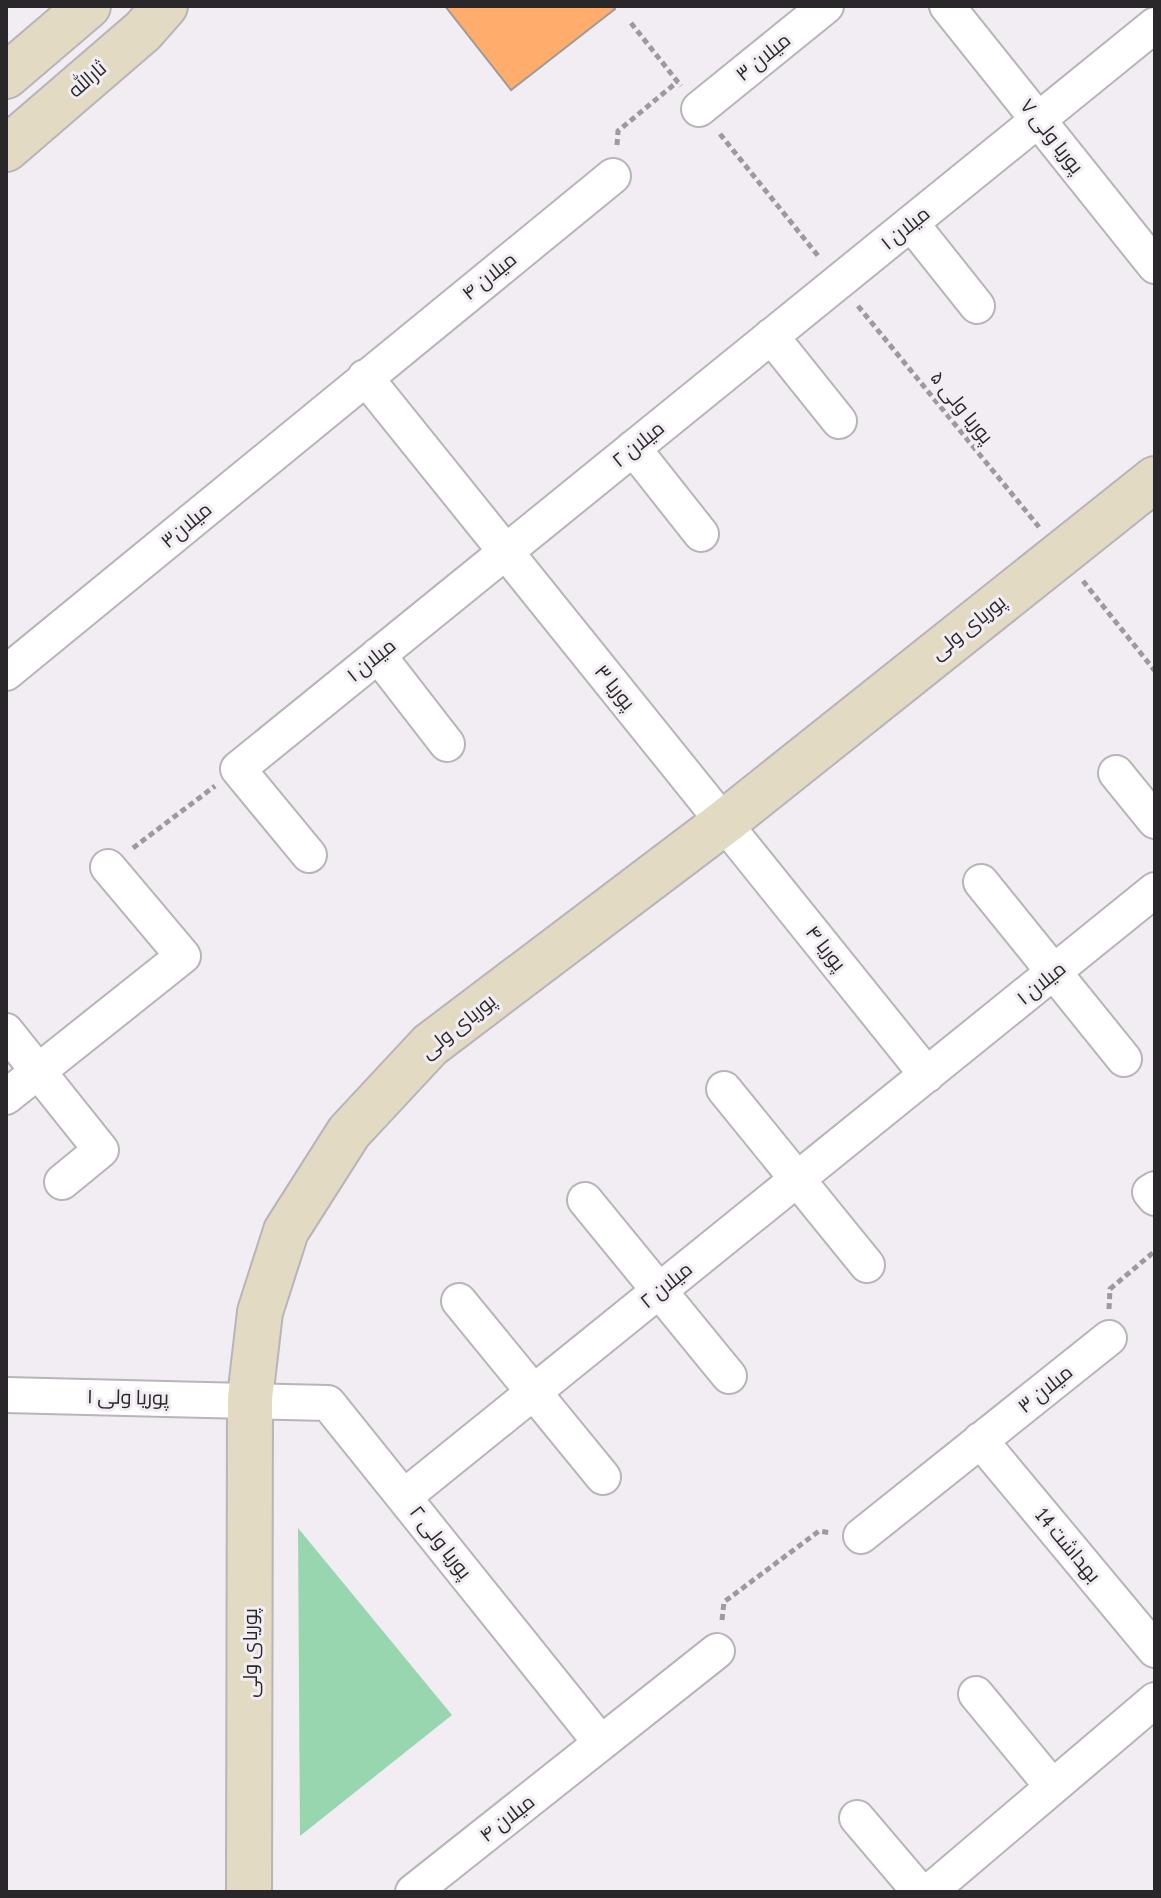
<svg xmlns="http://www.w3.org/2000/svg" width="1161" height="1898" font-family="'PT Sans Narrow',Cairo,sans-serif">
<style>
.green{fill:#97d6ae}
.building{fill:#ffac6d;stroke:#a09b97;stroke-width:2}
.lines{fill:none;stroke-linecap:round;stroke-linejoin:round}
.street-casing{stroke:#b8b4b9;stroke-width:38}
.secondary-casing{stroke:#b8b4b9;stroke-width:48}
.path{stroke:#9d9a9d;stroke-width:5;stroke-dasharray:6 4;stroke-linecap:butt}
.street{stroke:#fff;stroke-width:34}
.secondary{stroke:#e2dac3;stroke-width:44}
.labels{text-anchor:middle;stroke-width:6;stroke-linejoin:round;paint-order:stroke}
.street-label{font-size:20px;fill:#292729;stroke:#f1edf2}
</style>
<rect width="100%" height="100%" fill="#f1edf2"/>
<!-- green -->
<path class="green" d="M298,1528L452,1715L300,1836Z"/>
<!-- building -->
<path class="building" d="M445,6H613L615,9L511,90Z"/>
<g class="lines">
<!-- street casing -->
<g class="street-casing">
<path id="street" d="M947,6L1155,266
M699,109L826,6
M911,223L977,306
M771,336L839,421
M365,377L927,1075
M633,448L701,534
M378,655L447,744
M6,673L613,176
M1116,773L1155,821
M309,855L238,769L1155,25
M981,882L1124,1059
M6,1031L101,1150L62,1182
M724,1089L867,1265
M6,1097L183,956L108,867
M1155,1189L1150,1192L1155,1198
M585,1200L729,1376
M459,1301L603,1477
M6,1395L328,1403L601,1743
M980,1440L1155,1650
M405,1496L1155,890
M861,1536L1109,1338
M976,1694L1051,1785
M857,1818L920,1892
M413,1892L717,1651
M929,1892L1155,1700"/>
</g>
<!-- secondary casing -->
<g class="secondary-casing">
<path id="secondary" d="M6,76L88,6
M6,149L143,31L165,6
M249,1892L250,1398L260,1312L286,1231L349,1132L430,1045L726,821L1155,479"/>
</g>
<!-- path -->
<path class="path" d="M631,23L681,86
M720,134L819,257
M617,145L618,131L677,82
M858,306L1039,527
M1083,581L1155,671
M133,848L215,786
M1109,1309L1110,1289L1155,1251
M722,1620L724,1602L819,1531L832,1533"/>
<!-- street -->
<use href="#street" class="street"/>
<!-- secondary -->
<use href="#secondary" class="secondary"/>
</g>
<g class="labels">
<!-- street labels -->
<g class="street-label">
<text transform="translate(763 57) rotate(-39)" y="7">میلان ۳</text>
<text transform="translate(87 79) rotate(-41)" y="7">ثارالله</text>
<text transform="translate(1052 136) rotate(52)" y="7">پوریا ولی ۷</text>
<text transform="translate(905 228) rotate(-39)" y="7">میلان ۱</text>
<text transform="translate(489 276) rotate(-39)" y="7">میلان ۴</text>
<text transform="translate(962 407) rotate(51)" y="7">پوریا ولی ۵</text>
<text transform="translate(638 444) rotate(-39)" y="7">میلان ۲</text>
<text transform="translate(186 525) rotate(-40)" y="7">میلان۳</text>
<text transform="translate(968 627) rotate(-39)" y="7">پوریای ولی</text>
<text transform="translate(371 660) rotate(-39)" y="7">میلان ۱</text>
<text transform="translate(615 687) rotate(51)" y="7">پوریا ۳</text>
<text transform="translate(826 948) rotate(52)" y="7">پوریا ۴</text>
<text transform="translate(1041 983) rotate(-39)" y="7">میلان ۱</text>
<text transform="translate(458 1026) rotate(-39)" y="7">پوریای ولی</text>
<text transform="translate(666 1285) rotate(-39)" y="7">میلان ۲</text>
<text transform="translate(1045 1389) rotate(-39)" y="7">میلان ۳</text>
<text transform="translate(128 1397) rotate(1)" y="7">پوریا ولی ۱</text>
<text transform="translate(441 1542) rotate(52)" y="7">پوریا ولی ۲</text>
<text transform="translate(1068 1545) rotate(50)" y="7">بهداشت 14</text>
<text transform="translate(250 1653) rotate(-90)" y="7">پوریای ولی</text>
<text transform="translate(507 1818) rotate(-38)" y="7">میلان ۴</text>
</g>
</g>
<!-- border -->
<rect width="1161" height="1898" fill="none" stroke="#292729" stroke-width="16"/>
</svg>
